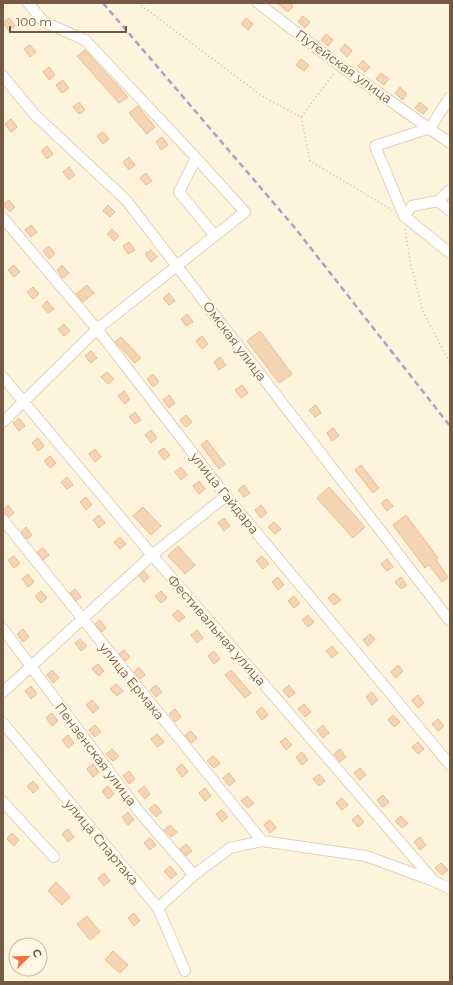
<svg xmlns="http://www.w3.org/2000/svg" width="453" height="985" font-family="Montserrat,sans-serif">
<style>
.building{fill:#f5d4b3;stroke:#e9bc92}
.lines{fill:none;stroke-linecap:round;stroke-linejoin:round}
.minor-casing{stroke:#e2d0b9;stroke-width:12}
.path{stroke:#d9b797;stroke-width:1.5;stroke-dasharray:1 3;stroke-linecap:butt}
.minor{stroke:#fff;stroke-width:10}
.rail{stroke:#b79cc6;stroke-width:2.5;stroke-dasharray:6 4;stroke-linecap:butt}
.labels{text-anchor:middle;stroke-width:4;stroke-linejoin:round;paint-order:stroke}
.street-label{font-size:13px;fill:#745a44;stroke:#fff7e5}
</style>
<rect width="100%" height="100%" fill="#fef4dd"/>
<!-- building -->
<path class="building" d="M277,3H289L293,6L288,12Z
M303,16L310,22L305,28L298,22Z
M9,18L15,26L9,31L3,23Z
M246,18L253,24L248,30L241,24Z
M326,34L333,40L328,46L321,40Z
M345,44L352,51L347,57L340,50Z
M30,45L36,52L30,57L24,49Z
M85,50L128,97L119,103L77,56Z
M301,59L309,65L304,71L296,65Z
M363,60L370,67L365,72L358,66Z
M49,67L55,75L49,80L43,72Z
M381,73L389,79L384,85L376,79Z
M63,80L69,88L62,93L56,85Z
M400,87L407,94L402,100L395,93Z
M79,102L85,110L79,114L73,107Z
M420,102L428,109L423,114L415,108Z
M138,106L155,127L147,134L129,113Z
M11,119L17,127L11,132L5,124Z
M103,132L109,139L103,144L97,136Z
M162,137L168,145L161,150L156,142Z
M47,146L53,154L47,159L41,151Z
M129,157L135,165L129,170L123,162Z
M69,167L75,175L69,180L63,172Z
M146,173L152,181L146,185L140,178Z
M9,200L15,207L10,212L3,205Z
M108,205L115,212L110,217L103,211Z
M31,225L37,232L31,237L25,230Z
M112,229L119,236L114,241L107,234Z
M129,242L135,250L128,254L123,246Z
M49,246L55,254L49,259L43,251Z
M151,250L157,257L151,262L145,254Z
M14,265L20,272L14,277L8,270Z
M62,265L69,273L63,278L57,270Z
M87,285L94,293L83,302L76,294Z
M33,287L39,294L33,299L27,292Z
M169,293L175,301L169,305L163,298Z
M47,301L54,309L48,313L42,306Z
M187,314L193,322L186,326L181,319Z
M64,324L70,331L64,336L58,329Z
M260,331L292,374L279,383L247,341Z
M202,336L208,344L202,349L196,341Z
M121,337L141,358L135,363L115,342Z
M91,351L97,358L91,363L85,356Z
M220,357L226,365L219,370L214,362Z
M107,372L114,379L108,384L101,377Z
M153,374L159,382L153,387L147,379Z
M242,385L248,393L241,398L235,390Z
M124,391L130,399L125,404L118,396Z
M169,395L175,403L169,408L163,400Z
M316,405L321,413L315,417L309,410Z
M135,412L141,420L135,424L129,417Z
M186,415L192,422L186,427L180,420Z
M19,418L25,426L19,431L13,423Z
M333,428L339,436L332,441L327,433Z
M151,430L157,438L151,443L145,435Z
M38,438L44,446L38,451L32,443Z
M207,440L225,464L219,469L201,445Z
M164,448L170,455L164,460L158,452Z
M95,449L101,457L95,462L89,454Z
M50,456L56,463L50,468L44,461Z
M361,465L379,488L373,493L355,470Z
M181,467L187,475L181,480L175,472Z
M67,477L73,485L67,489L61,482Z
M199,481L205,489L199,494L193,486Z
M244,485L250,493L244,497L238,490Z
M329,487L365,527L353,538L317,498Z
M86,497L92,505L86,510L80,502Z
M387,499L393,506L387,511L381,503Z
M8,505L14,513L9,517L3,511Z
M261,505L267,513L261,518L255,510Z
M143,507L161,526L151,535L133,516Z
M99,515L105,523L99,528L93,520Z
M406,515L438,558L436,560L448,577L442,582L429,565L425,568L393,525Z
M224,518L230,526L224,531L218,523Z
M274,522L281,529L275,534L268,527Z
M26,527L32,535L27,539L21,532Z
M120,537L126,544L120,549L114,542Z
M178,546L195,565L185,574L168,556Z
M43,548L49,555L43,560L37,552Z
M14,556L20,563L14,568L8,560Z
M262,556L269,564L263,569L256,561Z
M387,559L393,567L387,571L381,564Z
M144,571L149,577L144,582L139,576Z
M28,574L34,582L28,587L22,579Z
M278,577L284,585L278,590L272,582Z
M401,577L407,585L401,589L395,582Z
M75,589L81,597L76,601L70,593Z
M41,591L47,598L41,603L35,596Z
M161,591L167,598L161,603L155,596Z
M334,593L341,600L334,605L328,598Z
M294,596L300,603L294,608L288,601Z
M178,610L185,617L179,622L172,615Z
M308,615L314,622L308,627L302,620Z
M100,620L106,628L102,632L95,624Z
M23,629L29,637L23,642L17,634Z
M197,630L203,638L197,643L191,635Z
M370,634L375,639L368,646L363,640Z
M80,639L87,646L81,651L75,643Z
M332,646L338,653L332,658L326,651Z
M124,650L130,657L125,661L119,654Z
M214,651L220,659L214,664L208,656Z
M98,664L104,671L99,676L92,669Z
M398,665L403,671L396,678L391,672Z
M139,667L145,675L140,679L134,672Z
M52,670L59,678L53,683L47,675Z
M231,670L251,693L245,698L225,675Z
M116,684L123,691L117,696L110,689Z
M156,685L162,692L156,697L150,690Z
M289,685L295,693L289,698L283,690Z
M31,686L37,694L31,699L25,691Z
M372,692L378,700L372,705L366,697Z
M418,695L424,703L418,708L412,700Z
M92,700L99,708L93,713L86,705Z
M304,704L311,712L305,717L298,709Z
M262,707L268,715L262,720L256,712Z
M175,709L181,717L175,722L169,714Z
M52,713L58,721L52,726L46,718Z
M393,715L400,722L394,727L388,720Z
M438,719L444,726L438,731L432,724Z
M95,725L101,732L95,737L89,730Z
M323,725L329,733L323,738L317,730Z
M191,731L197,738L191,743L185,735Z
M157,734L164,742L157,747L151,739Z
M68,735L74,743L68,748L62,740Z
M286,738L292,745L286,750L280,742Z
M418,742L424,749L418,754L412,747Z
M112,749L119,756L113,761L106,754Z
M340,749L346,757L340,762L334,754Z
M302,752L308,760L302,765L296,757Z
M213,756L220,763L214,768L207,761Z
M93,764L99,772L93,777L87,769Z
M182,764L188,772L182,777L176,769Z
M360,768L366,775L360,780L354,773Z
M129,771L135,779L129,784L123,776Z
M229,773L235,781L229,786L223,778Z
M319,774L325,781L319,786L313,779Z
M33,781L39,788L33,793L27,786Z
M108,786L114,794L108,799L102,791Z
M144,786L150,794L145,799L138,791Z
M205,788L211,796L205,801L199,793Z
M383,795L389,802L383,807L377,800Z
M247,796L254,803L248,808L241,801Z
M342,798L348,805L342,810L336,803Z
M155,804L162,812L156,817L149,809Z
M222,810L228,817L222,822L216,814Z
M128,812L134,820L128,825L122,817Z
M358,815L364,822L358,827L352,820Z
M401,816L408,823L402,828L395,821Z
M270,820L276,828L270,833L264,825Z
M170,825L177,832L171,837L164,830Z
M68,829L74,837L68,842L62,834Z
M12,833L19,840L14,846L7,839Z
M420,837L426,845L420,850L414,842Z
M150,838L156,845L150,850L144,843Z
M186,844L192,851L186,856L180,849Z
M441,863L448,870L442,875L435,868Z
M170,866L177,874L171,879L164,871Z
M104,873L110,881L104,886L98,878Z
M56,882L70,897L62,905L48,891Z
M134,913L140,921L134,926L128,918Z
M87,916L100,932L90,940L77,924Z
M113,951L128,965L120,973L105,960Z"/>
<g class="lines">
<!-- minor casing -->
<g class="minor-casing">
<path id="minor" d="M258,3L339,65L450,143
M3,76L34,114L126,200L450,621
M450,97L430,128L375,146L404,216L450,253
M196,158L179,192L215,236
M438,201L450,211
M404,216L412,206L438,201L450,190
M3,218L97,329L226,496L450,765
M3,377L152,555L434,881
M3,422L97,329L245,212L187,148L85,40L44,22L28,3
M3,520L262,841
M3,629L141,814L194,875
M3,692L152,555L226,496
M3,723L158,908L185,971
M3,802L54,857
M158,908L194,875L230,848L262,841L366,856L434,881L450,889"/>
</g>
<!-- path -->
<path class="path" d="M138,3L262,96L301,117L335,72
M301,117L310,161L392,210
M405,229L410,261L423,312L450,363"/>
<!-- minor -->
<use href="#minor" class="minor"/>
<!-- rail -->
<path class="rail" d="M103,3L295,228L450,426"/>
</g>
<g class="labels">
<!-- street labels -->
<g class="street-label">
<text transform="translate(344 66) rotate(36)" y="5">Путейская улица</text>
<text transform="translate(235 341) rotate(53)" y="5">Омская улица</text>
<text transform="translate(225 493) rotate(51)" y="5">улица Гайдара</text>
<text transform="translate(217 630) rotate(49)" y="5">Фестивальная улица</text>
<text transform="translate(132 681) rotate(51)" y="5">улица Ермака</text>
<text transform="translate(96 754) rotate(53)" y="5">Пензенская улица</text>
<text transform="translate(102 842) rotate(50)" y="5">улица Спартака</text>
</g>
</g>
<!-- border -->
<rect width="453" height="985" fill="none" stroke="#745a44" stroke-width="8"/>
<!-- north arrow -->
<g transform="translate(28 957) rotate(67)"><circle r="19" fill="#fff7e5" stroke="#c7b8a5"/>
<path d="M0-3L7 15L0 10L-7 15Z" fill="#f27438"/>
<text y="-6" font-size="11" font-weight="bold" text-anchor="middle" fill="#745a44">С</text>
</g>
<!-- scale -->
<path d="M10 26v6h116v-6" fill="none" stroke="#745a44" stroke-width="2"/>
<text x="16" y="26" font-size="12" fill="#745a44" stroke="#fff7e5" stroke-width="3" paint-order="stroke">100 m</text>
</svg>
